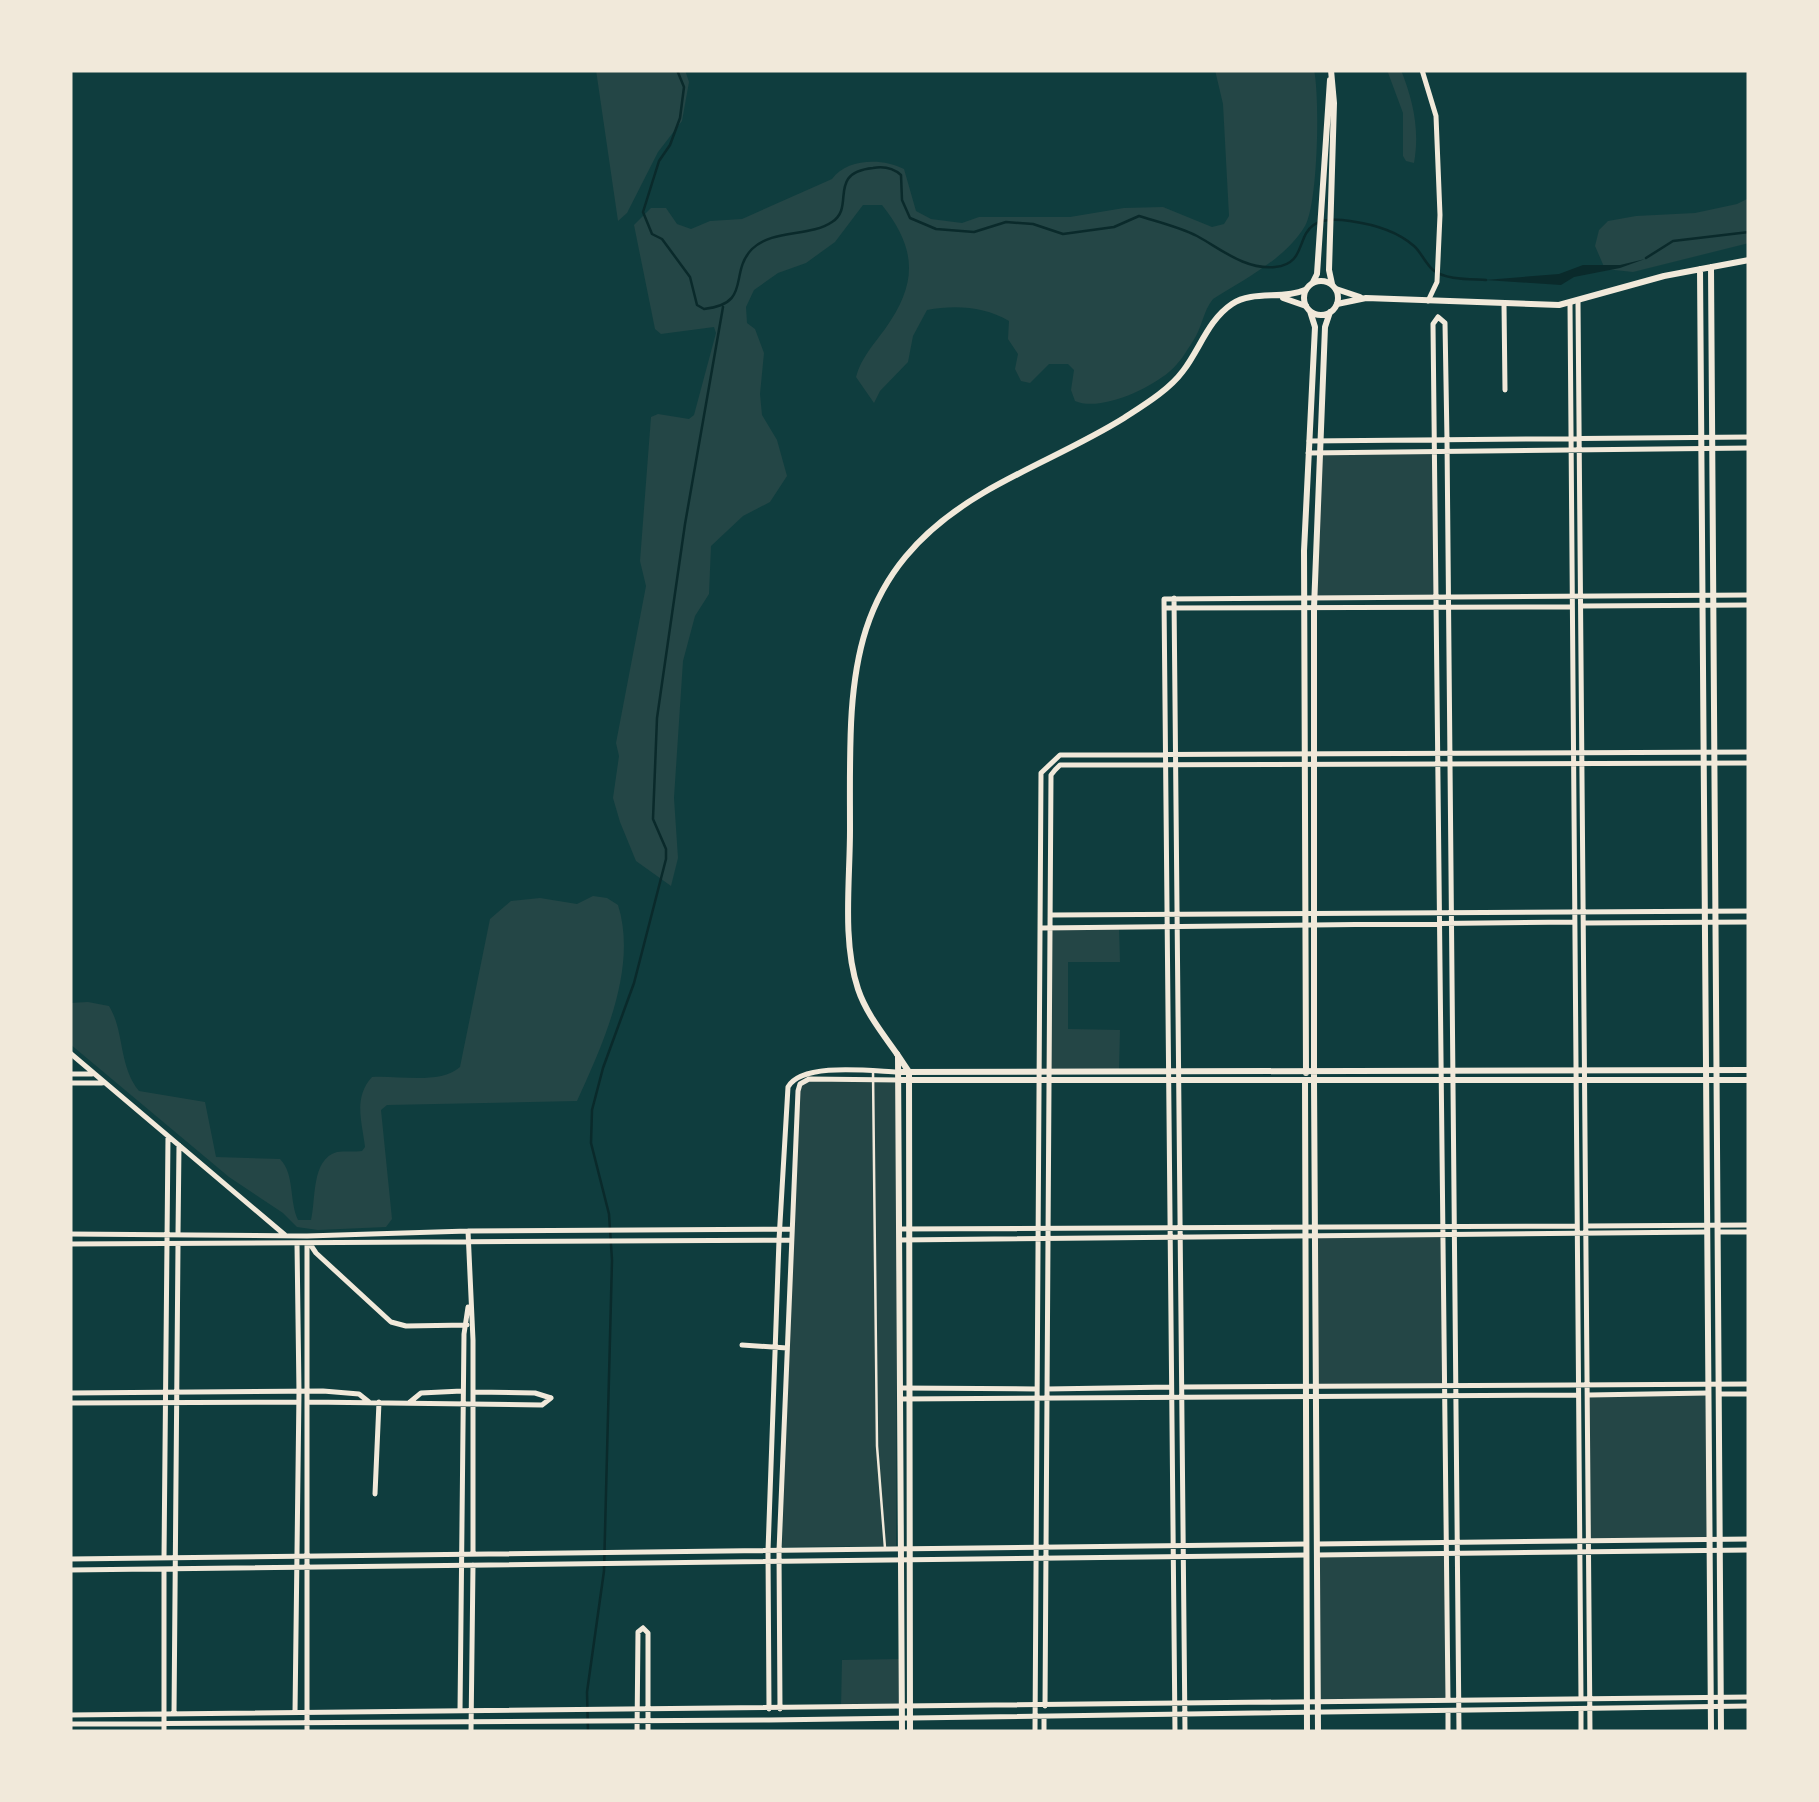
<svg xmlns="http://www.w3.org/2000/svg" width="1819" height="1802" font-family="'Open Sans',sans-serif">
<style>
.green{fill:#244646}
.water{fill:#0a2a2b}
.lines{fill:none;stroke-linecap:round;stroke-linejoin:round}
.stream{stroke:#0a2a2b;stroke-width:2.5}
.service{stroke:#f1e9da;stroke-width:2.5}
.minor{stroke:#f1e9da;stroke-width:5}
.tertiary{stroke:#f1e9da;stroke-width:6}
.secondary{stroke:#f1e9da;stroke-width:6}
</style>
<rect width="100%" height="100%" fill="#0f3d3e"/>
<!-- green -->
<path class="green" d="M596,70H685L689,82L682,121L658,152L627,213L618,221Z
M1215,70H1314C1320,97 1318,204 1305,226C1285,259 1245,279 1213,299C1203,311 1202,328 1193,341C1186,352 1179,364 1169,372C1149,389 1100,412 1075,401L1071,390L1074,370L1068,364H1049L1030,383L1021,381L1015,369L1018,354L1008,339L1009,321C984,306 954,305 927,310L913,336L908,362L880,391L874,403L856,377C861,358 874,344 885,329C918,283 917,249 882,205H863L835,242L806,263L778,273L754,290L746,307L747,323L755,329L764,353L760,394L762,415L777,440L787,476L770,502L743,516L711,546L709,594L695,616L683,661L674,798L678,858L671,886L636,861L620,822L613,798L619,756L616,743L646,586L640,561L651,417L658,414L689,419L694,415L716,333L714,327L661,334L655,329L634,225L651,208H666L677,224L691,229L710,221L742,219L832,179C847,158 883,158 904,169L916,211L931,219L962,223L979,217H1070L1124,208L1163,207L1212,227L1224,224L1229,216L1223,104Z
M1387,70H1401C1413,100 1420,130 1414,163L1406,161L1403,156V113Z
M1749,198V243L1633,272L1605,269L1595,246L1599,230L1608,221L1636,216L1695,213L1737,204Z
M1435,450L1437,598H1315L1320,453Z
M593,896L607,898L618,905C638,968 603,1044 577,1101L387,1105L381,1110L392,1219L386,1227L318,1230L297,1227L283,1213L229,1177L70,1044V1003L88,1002L109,1006C125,1032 118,1065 139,1091L205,1102L216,1157L280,1159C295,1174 289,1201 298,1220H311C316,1200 311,1159 337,1152C344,1151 355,1152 362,1151L365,1147C362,1121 353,1098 372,1077C397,1075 440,1085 460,1067L490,919L511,901L540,898L577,904Z
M1119,927L1120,962H1068V1029L1120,1030L1119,1071L1049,1072L1051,928Z
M810,1079L898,1082L896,1546L782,1547L799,1088Z
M1444,1236L1445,1386H1317L1316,1237Z
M1709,1393L1710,1540L1590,1542L1589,1395Z
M1447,1553L1448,1701L1318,1703L1316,1555Z
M902,1659V1706L841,1708L842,1660Z"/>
<!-- water -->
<path class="water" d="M1645,259L1620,268L1574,277L1561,285L1485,280L1559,274L1583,265H1620Z"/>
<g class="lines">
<!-- stream -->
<path class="stream" d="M677,70L684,87L680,118L670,145L659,161L643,212L652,234L662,239L690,277L697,305L704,309C753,303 728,274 752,249C772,229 810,237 832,222C856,207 826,173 873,168C884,166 893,168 901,175L902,200L910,218L936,229L974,232L1006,222L1033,224L1063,234L1114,227L1139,216C1158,222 1179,227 1197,236C1221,249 1245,270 1275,267C1318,263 1283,211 1350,221C1372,224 1396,230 1414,246C1421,252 1425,263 1433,270C1445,280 1471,279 1486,280
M1646,258L1673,241L1749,232
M588,1732L587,1692L604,1571L612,1260L609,1214L591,1143L592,1110L603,1068L634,983L666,859V849L653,819L657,718L685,524L723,307"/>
<!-- service -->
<path class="service" d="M873,1071L877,1446L885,1548"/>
<!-- minor -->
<path class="minor" d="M1422,70L1436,116L1440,215L1437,282L1428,301
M1578,302L1590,1732
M1504,304L1505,390
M1570,304L1581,1699
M1438,317L1445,323L1447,440L1459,1732
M1438,317L1433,324L1448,1700
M1309,441L1749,437
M1308,453L1749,448
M1174,598L1185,1732
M1582,606L1749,605
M1164,608L1571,607
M1055,770L1060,765L1749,763
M1052,915L1749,911
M1585,923L1749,922
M1042,928L1574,922
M70,1053L285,1235
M70,1074H92
M70,1083H102
M1587,1226L1749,1225
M900,1229L1576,1226
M468,1231L473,1340V1554
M1718,1232H1749
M70,1234L307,1236L468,1231L791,1229
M178,1234L179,1145
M900,1240L1707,1232
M70,1244L790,1240
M310,1244L316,1253L391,1322L406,1326L467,1325
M742,1345L787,1348
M1182,1387L1749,1384
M901,1388L1036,1389
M1047,1389L1171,1387
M473,1392L535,1393L551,1398
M70,1393L323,1391L359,1394L369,1402
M1719,1394H1749
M1589,1395L1708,1393
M901,1399L1578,1395
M308,1402L542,1405L551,1398
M410,1402L421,1393L462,1391
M70,1403L297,1402
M375,1494L379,1402
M1317,1544L1749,1539
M1317,1555L1749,1550
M164,1558L168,1136
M70,1559L1306,1544
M164,1569V1732
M70,1570L1306,1555
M643,1628L648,1633V1732
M1045,1706L1051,775L1055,770
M769,1709L768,1551L779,1240L788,1087C802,1062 871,1071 898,1072
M780,1709L779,1551L798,1091L800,1084L809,1079L899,1080
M1581,1710V1732
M460,1711L464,1334L468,1307
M295,1713L299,1392L297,1244
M174,1714L178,1245
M70,1715L1749,1697
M1044,1717V1732
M70,1724L769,1720L1749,1706
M307,1732V1245
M471,1732L473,1565
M637,1732L638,1632L643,1628
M1035,1732L1041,773L1060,755L1749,752
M1175,1732L1164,599L1749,595
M1448,1732V1711"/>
<!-- tertiary -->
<path class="tertiary" d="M1711,267L1721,1732
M1700,269L1711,1732
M1336,289L1360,297
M1283,298L1306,306
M1337,304L1366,298L1559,305L1664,276L1749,260
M897,1054C883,1034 866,1013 858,989C842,941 850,881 850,830C850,685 841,577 983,493C1029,466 1079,446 1124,418C1144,405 1169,390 1183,371C1200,349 1208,320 1232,304C1253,290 1282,300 1305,290
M1305,1081L1307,1732
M1314,1081L1318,1732"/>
<!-- secondary -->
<path class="secondary" d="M1331,70L1334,103L1329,270L1332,284
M1304 298a17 17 0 1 1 34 0a17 17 0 1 1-34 0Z
M1313,282L1317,274L1330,80
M897,1054L909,1072L910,1732
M898,1056L902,1732
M899,1072L1749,1070
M1306,1073L1304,551L1315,327L1310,311
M899,1080H1749
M1314,1081V608L1325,327L1330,312"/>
</g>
<!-- border -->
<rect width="1819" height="1802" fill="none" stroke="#f1e9da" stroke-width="145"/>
</svg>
